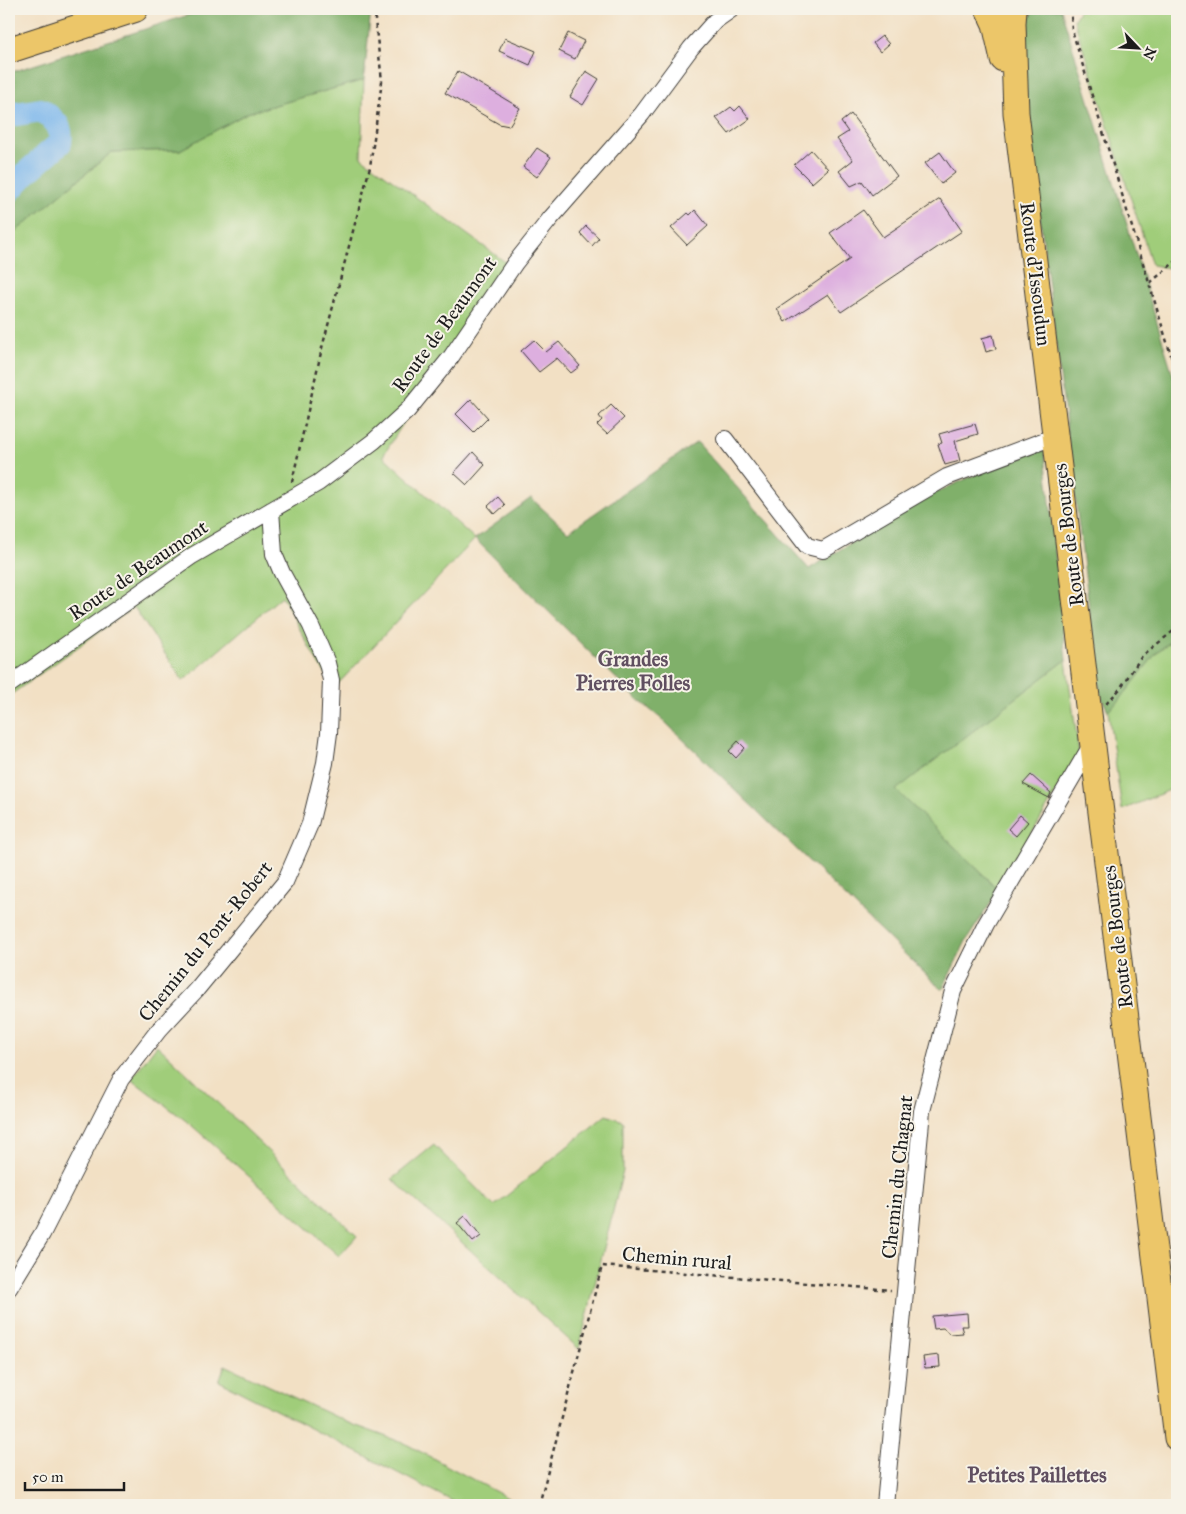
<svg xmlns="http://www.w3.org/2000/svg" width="1186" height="1514" font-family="'IM FELL Great Primer',serif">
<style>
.green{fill:#a0cd7a;stroke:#5e744b}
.forest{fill:#80b06a;stroke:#4e6643}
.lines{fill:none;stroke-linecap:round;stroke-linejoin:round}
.river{stroke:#7ab6ec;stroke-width:24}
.building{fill:#ddafdf}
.minor-casing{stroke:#3c3935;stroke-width:18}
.primary-casing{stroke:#3c3935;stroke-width:27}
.trunk-casing{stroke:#3c3935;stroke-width:28}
.path{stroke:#3c3935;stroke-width:2.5;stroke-dasharray:4 4;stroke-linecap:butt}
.minor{stroke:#fff;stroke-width:16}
.primary{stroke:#ecc669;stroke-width:25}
.trunk{stroke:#ecc669;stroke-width:26}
.labels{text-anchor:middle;stroke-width:4;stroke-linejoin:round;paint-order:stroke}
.street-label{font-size:20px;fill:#1c1c1c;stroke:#f7f3e8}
.neighbourhood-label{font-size:21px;font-weight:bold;fill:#604f60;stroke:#f7f3e8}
</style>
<rect width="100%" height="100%" fill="#f7f3e8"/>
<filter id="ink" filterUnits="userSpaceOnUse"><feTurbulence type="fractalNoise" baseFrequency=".02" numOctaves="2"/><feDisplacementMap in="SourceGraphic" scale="10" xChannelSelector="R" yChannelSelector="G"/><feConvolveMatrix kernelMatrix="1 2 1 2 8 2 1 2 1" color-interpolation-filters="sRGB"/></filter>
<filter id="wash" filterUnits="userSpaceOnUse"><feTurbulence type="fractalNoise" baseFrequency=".0096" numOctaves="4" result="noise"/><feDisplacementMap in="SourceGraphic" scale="20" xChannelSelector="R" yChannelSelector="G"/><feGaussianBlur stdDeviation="1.12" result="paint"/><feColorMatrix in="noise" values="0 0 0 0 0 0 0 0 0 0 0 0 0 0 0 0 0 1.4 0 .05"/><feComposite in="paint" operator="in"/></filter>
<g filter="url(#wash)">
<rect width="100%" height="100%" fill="#f2e0c4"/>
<!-- green -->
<path class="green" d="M1080,9H1177V265L1174,269L1152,265L1074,20Z
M364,80L361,157L508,264L448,351L383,456L475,539L336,686L319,665L282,596L183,681L134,607L9,696V237L112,152L180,150L247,113Z
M1177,636V787L1122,810L1108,711L1119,701L1157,652Z
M1066,660L1079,753L999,890L895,790Z
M157,1045L357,1236L339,1256L190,1124L131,1079Z
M606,1115L623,1121V1171L579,1349L392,1179L434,1145L494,1206Z
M225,1365L346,1422L406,1444L521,1505H460L219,1381Z"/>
<!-- forest -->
<path class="forest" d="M207,9H371L364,80L247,113L180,150L112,152L9,237V73Z
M1035,9H1061L1177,388V636L1157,652L1119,701L1108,711L1100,694L1026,105L1021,30Z
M697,442L809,569L918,501L1044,443L1066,660L896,790L999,890L966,941L942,990L664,721L636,698L475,539L531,498L568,532Z"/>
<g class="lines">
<!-- river -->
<path class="river" d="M9,112L17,114L41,110C54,120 63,125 60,143L26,173L9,191"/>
</g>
<g id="blocks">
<!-- building -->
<path class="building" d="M568,33L584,41L575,59L559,51Z
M882,36L889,44L880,52L873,43Z
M505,38L536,51L530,65L499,51Z
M458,71L520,108L509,126L499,124L445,93Z
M586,71L599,79L583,105L570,97Z
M740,106L750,119L729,134L716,118L731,107L735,111Z
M851,114L897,176L872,195L862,181L851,186L839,171L853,160L837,139L848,132L841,122Z
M537,148L551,157L537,177L523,167Z
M811,150L828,169L812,183L794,165Z
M940,152L955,173L941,184L925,163Z
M940,199L962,231L841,312L828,294L785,322L777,309L850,259L830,233L863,210L883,237Z
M695,210L708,226L687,245L671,228L688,213L690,215Z
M586,226L599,238L592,246L580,233Z
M993,335L996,349L986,352L982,338Z
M534,340L546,352L559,342L580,366L571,373L557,358L539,372L521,351Z
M471,399L488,418L474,432L456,414Z
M611,405L624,418L607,434L597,425L602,420L599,416Z
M975,424L978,434L955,441L960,461L945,465L938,444L942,443L939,434Z
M473,452L485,465L467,485L454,473Z
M498,497L505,505L495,514L488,506Z
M738,741L745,748L736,758L729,751Z
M1031,775L1051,793L1049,798L1023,784Z
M1020,815L1028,822L1016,836L1008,829Z
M465,1216L481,1236L473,1242L457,1223Z
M967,1313L968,1326H961L963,1333L950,1334L943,1328L934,1329L932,1316Z
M939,1355L940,1367L925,1368L923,1357Z"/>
</g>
</g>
<g filter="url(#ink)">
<use href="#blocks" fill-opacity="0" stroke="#3c3935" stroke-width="1"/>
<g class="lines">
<!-- minor casing -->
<g class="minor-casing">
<path id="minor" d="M725,439L807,546L823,550L947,477L1056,436
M9,685L192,556L318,483L374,441L408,410L451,357L515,263L550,219L642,114L691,48L715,21L732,9
M9,1288L42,1234L121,1079L158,1031L197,989L285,882L310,824L325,763L329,733L331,680L327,663L311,626L282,573L274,554L271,510
M885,1505L922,1111L953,991L986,924L1093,742"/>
</g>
<!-- primary casing -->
<g class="primary-casing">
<path id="primary" d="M988,9L995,24L1003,59
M1014,9L1013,23L1016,113L1177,1438"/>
</g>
<!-- trunk casing -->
<g class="trunk-casing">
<path id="trunk" d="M9,50L135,9"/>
</g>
<!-- path -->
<path class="path" d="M1073,9L1071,14L1072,30L1177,375
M1150,283L1177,260
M292,482L322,348L370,167L382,81L375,20L378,9
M1106,704L1119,690L1142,656L1177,628
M539,1505L602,1266L891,1290"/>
<!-- minor -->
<use href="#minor" class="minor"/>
<!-- primary -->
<use href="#primary" class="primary"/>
<!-- trunk -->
<use href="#trunk" class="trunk"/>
</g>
</g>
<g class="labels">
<!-- street labels -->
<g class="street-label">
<text transform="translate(1036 274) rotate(83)" y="7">Route d'Issoudun</text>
<text transform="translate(444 324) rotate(-54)" y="7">Route de Beaumont</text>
<text transform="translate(1068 535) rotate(-97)" y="7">Route de Bourges</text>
<text transform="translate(138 570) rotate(-34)" y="7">Route de Beaumont</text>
<text transform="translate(1117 937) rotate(-97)" y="7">Route de Bourges</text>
<text transform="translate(205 941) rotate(-51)" y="7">Chemin du Pont-Robert</text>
<text transform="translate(897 1177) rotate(-84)" y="7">Chemin du Chagnat</text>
<text transform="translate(677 1258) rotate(5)" y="7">Chemin rural</text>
</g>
<!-- neighbourhood labels -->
<g class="neighbourhood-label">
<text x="633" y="666">Grandes<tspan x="633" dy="24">Pierres Folles</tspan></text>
<text x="1037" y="1482">Petites Paillettes</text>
</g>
</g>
<!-- margin -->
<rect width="1186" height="1514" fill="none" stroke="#f7f3e8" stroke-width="30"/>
<!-- north arrow -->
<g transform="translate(1138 48) rotate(115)" stroke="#f7f3e8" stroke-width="4" paint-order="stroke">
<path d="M0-4L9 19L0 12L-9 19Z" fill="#1c1c1c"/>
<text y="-8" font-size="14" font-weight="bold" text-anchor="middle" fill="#1c1c1c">N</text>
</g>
<!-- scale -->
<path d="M25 1482v8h99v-8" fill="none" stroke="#1c1c1c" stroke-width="2.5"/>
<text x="32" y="1482" font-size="15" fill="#1c1c1c" stroke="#f7f3e8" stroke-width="4" paint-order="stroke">50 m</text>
</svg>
